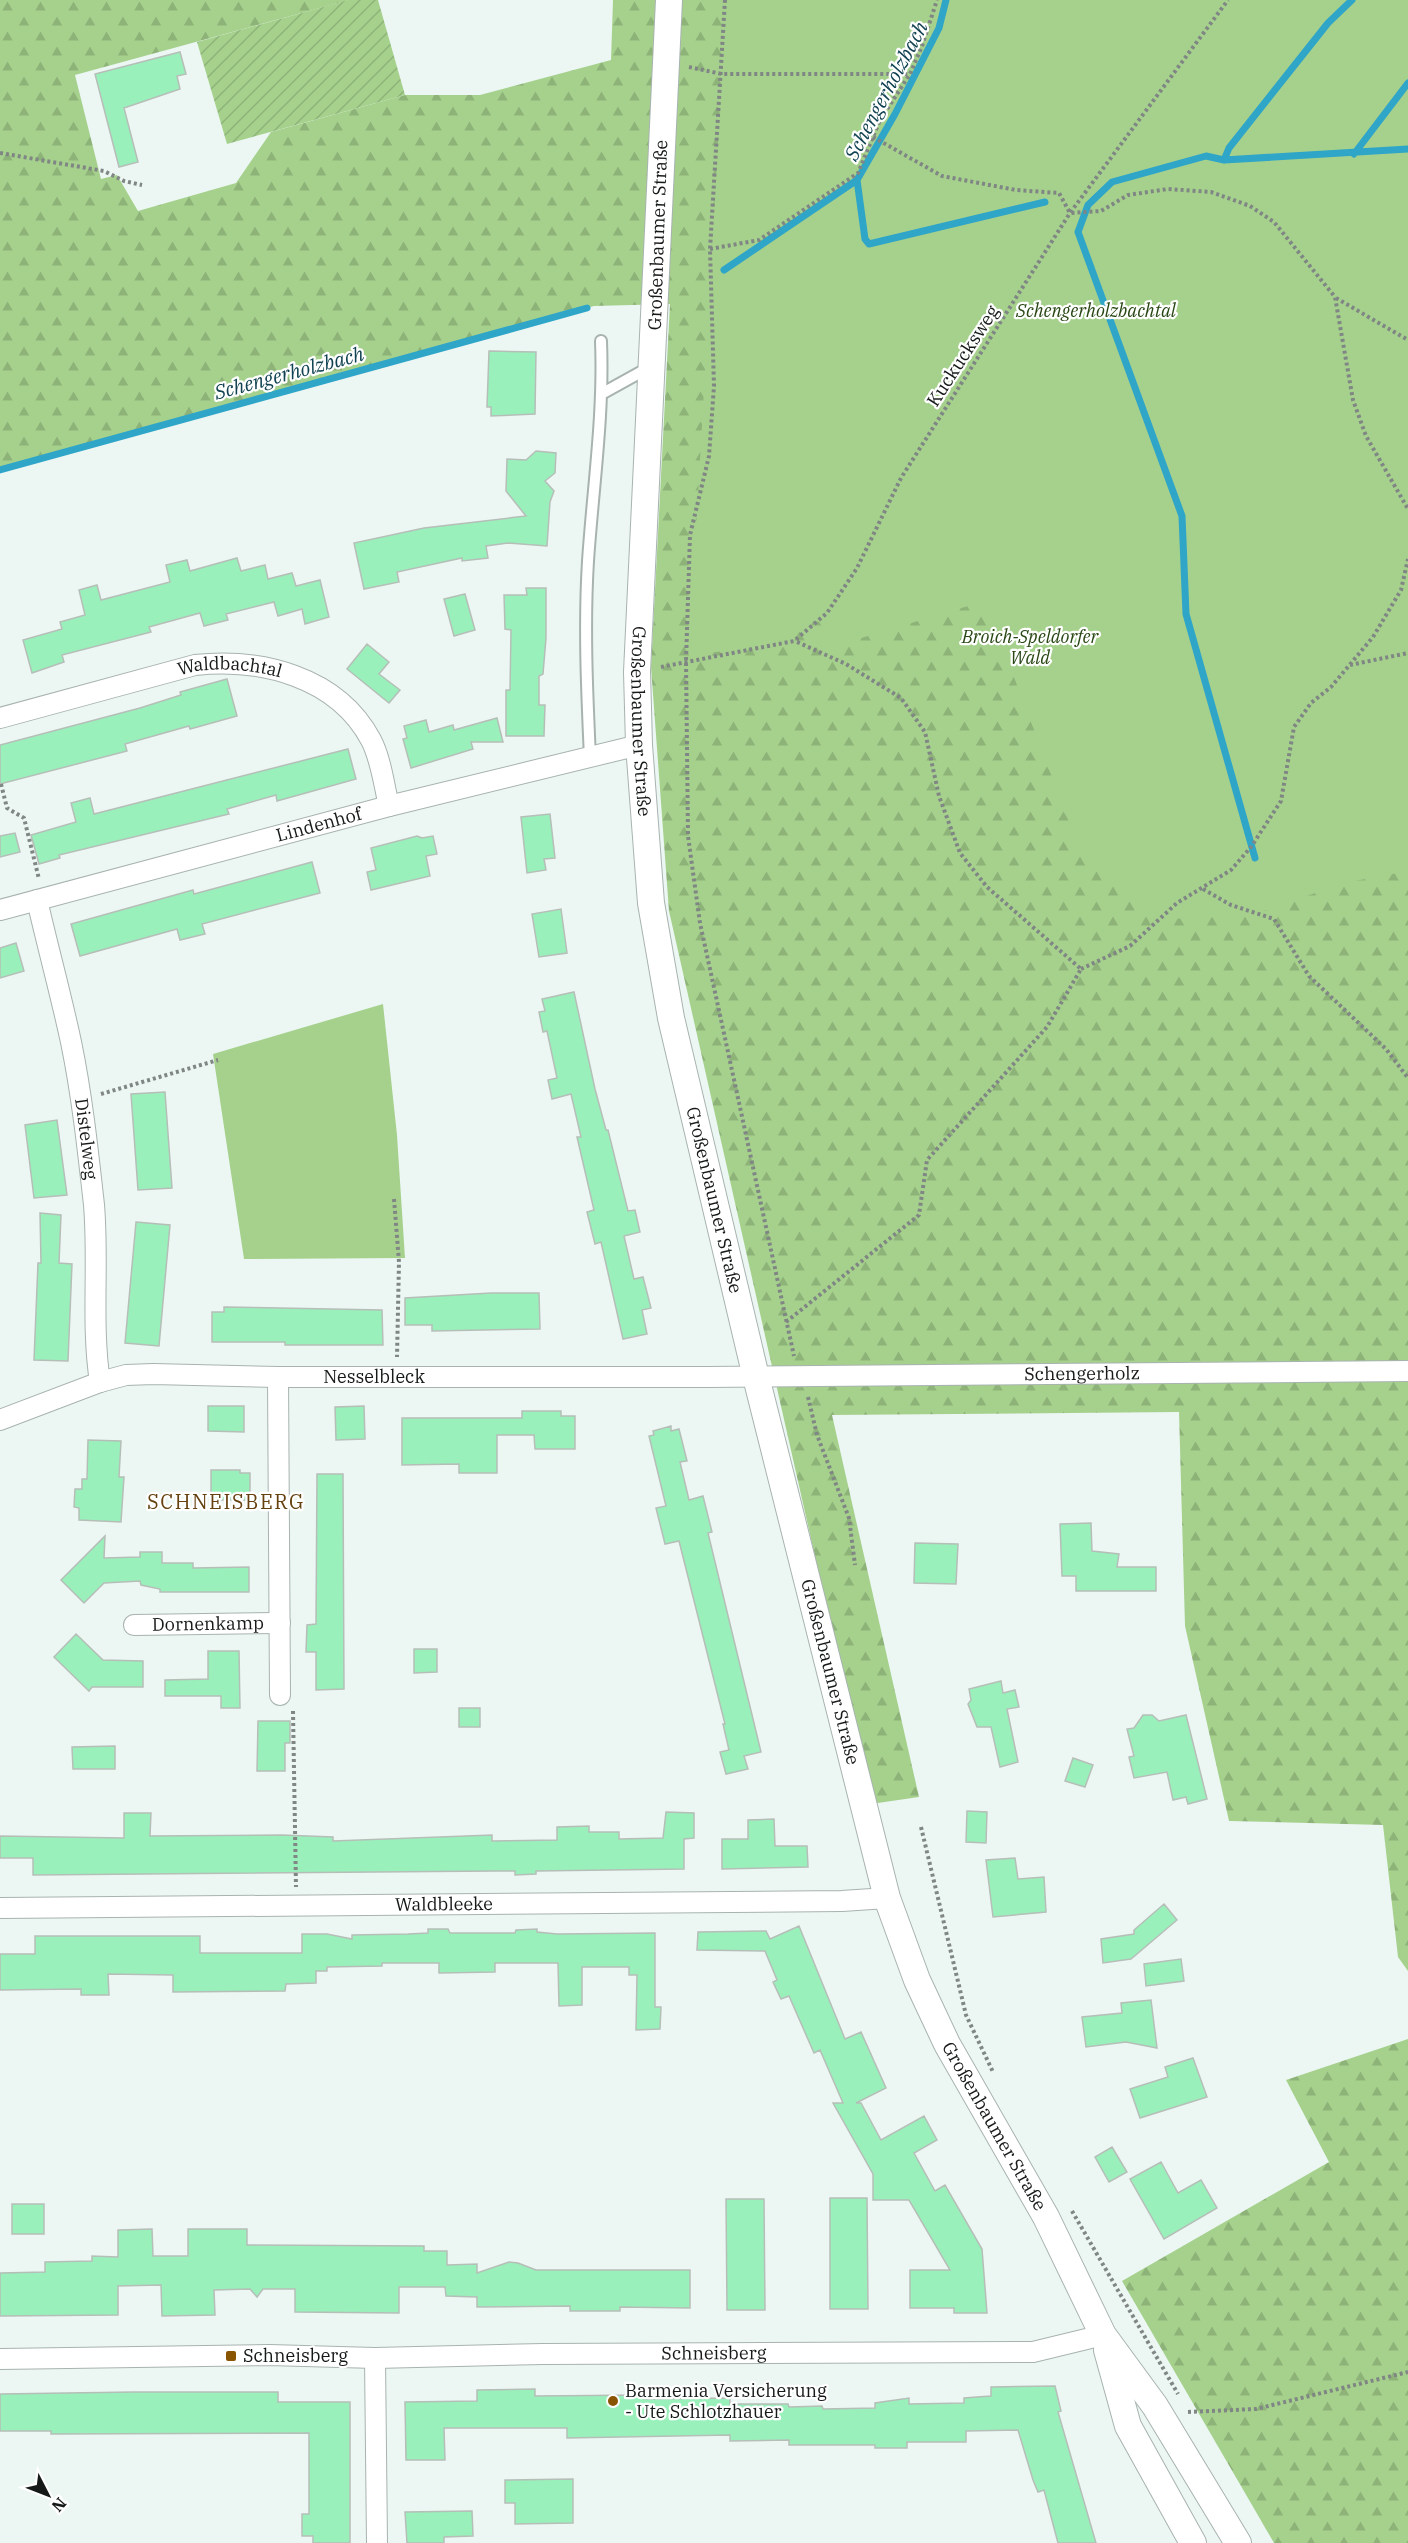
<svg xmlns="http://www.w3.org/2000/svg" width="1408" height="2543" font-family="'IBM Plex Serif',serif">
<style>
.forest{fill:url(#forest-firs)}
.park{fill:#a6d18d}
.garden{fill:url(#garden-furrows)}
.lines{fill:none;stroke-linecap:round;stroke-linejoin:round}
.stream{stroke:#2fa5c8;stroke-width:7}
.building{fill:#99f0bb;stroke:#b6beb8;stroke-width:1.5}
.service-casing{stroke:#a8b3b0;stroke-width:14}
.minor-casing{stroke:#a8b3b0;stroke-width:22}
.tertiary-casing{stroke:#a8b3b0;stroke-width:28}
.path{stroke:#7f8684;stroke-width:4;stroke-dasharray:3 3;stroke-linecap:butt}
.service{stroke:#fff;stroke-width:10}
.minor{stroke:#fff;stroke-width:20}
.tertiary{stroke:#fff;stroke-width:26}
.poi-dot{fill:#8a5503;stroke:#fff;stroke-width:2}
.labels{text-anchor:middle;stroke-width:4.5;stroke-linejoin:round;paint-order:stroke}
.street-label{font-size:18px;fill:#151918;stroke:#fff}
.park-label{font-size:18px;font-style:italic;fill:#294714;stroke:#fff}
.poi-label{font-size:18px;fill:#151918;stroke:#fff;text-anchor:start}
.water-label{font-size:20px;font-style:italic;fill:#104251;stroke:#fff}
.neighbourhood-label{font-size:20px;letter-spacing:1.5px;fill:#664110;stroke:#fff}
</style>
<defs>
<pattern id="forest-firs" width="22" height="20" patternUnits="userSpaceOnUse" patternTransform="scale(1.5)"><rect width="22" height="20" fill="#a6d18d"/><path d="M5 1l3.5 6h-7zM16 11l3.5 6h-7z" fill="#8eb379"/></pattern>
<pattern id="garden-furrows" width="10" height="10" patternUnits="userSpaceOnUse" patternTransform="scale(1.5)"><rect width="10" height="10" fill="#a6d18d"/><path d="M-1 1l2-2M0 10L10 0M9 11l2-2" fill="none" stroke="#8eb379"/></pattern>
</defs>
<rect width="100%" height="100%" fill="#ecf7f4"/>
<!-- forest -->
<path class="forest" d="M0,0H349L75,75L101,179L117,175L138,211L236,183L271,132L405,95H480L611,60L613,0H1408V1971L1398,1957L1383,1825L1229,1821L1185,1626L1179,1412L832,1415L919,1797L871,1804L669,911L651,667L670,304L594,306L0,467Z
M1408,2039V2543H1274L1122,2281L1329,2162L1286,2080Z"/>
<!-- park -->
<path class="park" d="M726,0H1408V871L1344,883L1249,916L1169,919L1104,871L1074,835L985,601L821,650L822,622L814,621C782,645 737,648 699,655L694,641L693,584Z
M383,1004L397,1135L405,1258L244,1259L213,1054Z"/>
<!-- garden -->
<path class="garden" d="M348,0H378L405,95L227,144L197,42Z"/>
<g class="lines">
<!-- stream -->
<path class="stream" d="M1354,154L1408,83
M1224,160L1229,148L1328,23L1352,0
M857,180L865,239L869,244L1045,202
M724,270L857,180L895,114L939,28L946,0
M0,470L587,308
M1255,858L1186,614L1182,516L1078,232L1088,205L1112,182L1206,156L1224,160L1408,149"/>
</g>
<!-- building -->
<path class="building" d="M180,52L186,74L177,76L180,89L124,108L138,162L119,167L95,74Z
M489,351L536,352L535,414L491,416V407H487Z
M536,451L556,453L555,473L545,481L554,491L550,502L547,546L508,543L486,546L488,558L462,561V558L397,572L399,582L364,589L354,543L424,528L526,516L506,491L507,459L526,460Z
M237,558L241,571L265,565L268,579L292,573L296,586L320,580L329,617L305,624L302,609L278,616L274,602L226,614L228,620L204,626L200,613L149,627L151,632L62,655L64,662L32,673L23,640L62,629L60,622L85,615L79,590L97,585L101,600L170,582L166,565L187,560L190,571Z
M526,588H546V638L543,674L539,676V705H545L544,736H506V690H510L511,630L505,629L504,595H527Z
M465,594L475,630L454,636L444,599Z
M367,644L389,662L379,674L400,690L389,703L347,669Z
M227,679L237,716L190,729L189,726L125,744L127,751L0,784V745L140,708L181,695L180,692Z
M497,718L503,742H471L473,749L411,768L403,739L407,738L404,726L426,720L429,732L453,725L454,730Z
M348,749L356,779L277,801L276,795L227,809L229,814L59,855L60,858L39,864L31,835L76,822L71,803L90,798L94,814Z
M550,814L555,858L544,859L546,870L527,873L521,817Z
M15,833L20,852L0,857V836Z
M417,836L422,838L433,836L437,854L426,856L430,876L371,890L367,872L376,870L371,848Z
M312,862L320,893L202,924L205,934L180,940L177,929L80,956L71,924L193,890L194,894Z
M561,909L567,953L539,957L532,914Z
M16,943L24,971L0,978V948Z
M574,992L595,1089L606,1130H608L628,1211L635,1210L640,1232L624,1236L634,1279L643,1277L651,1308L642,1310L647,1334L623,1339L601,1242L595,1244L587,1212L594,1210L577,1137H581L571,1094L552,1099L548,1080L557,1078L547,1031L543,1032L539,1012L545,1011L542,999Z
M165,1092L172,1188L138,1190L131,1094Z
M57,1120L67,1195L34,1198L25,1125Z
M40,1213L61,1215L59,1263L72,1264L68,1361L34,1360L38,1263H41Z
M136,1222L170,1225L159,1346L125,1343Z
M491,1293H539L540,1329L432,1331V1325H405V1298Z
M224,1307L382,1310L383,1345H285V1342H212V1312H224Z
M208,1406H244V1432L208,1431Z
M364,1406L365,1439L336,1440L335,1407Z
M522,1411H561V1416H575V1449H535L534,1435H497V1473H459V1464L402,1465V1418H522Z
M671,1426V1431L679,1429L687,1461L680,1462L689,1500L703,1496L712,1532L708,1533L761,1752L744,1756L748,1769L726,1774L720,1752L729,1750L723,1724H725L679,1541L665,1544L656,1508L666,1506L649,1436L654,1435L653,1431Z
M88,1440L121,1441L119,1477H124L121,1522L79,1520V1508L74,1507L75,1489H82V1479H87Z
M211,1470H240V1473H250V1500H211Z
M317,1474H343L344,1689L316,1690V1652H306L307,1625L316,1624Z
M1091,1523L1092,1551L1119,1554L1117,1567H1156V1591H1076V1576H1062L1060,1524Z
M105,1536L104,1558L140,1557V1552H162V1563H193V1568L249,1567V1592H160V1589L141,1585L140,1581L104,1583L84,1603L61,1580Z
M915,1543L958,1544L956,1584L914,1583Z
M76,1634L103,1660L143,1661V1687H92L89,1691L54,1657Z
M414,1649H437V1672L414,1673Z
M208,1651H239L240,1708H221V1696H165V1680L208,1679Z
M1001,1681L1003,1693L1015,1690L1019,1707L1007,1709L1018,1762L1000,1767L991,1727H977L968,1704L971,1700L969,1689Z
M459,1708H480V1727H459Z
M1143,1715H1152L1159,1721L1186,1715L1207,1799L1188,1804L1186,1797L1173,1800L1167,1772L1134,1778L1129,1757L1134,1756L1127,1729L1134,1728Z
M258,1721H290V1743H285V1771H257Z
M115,1746V1769H73L72,1747Z
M1073,1758L1093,1765L1085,1787L1065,1781Z
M967,1811L987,1812L986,1843L966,1842Z
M666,1812L694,1813V1838L684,1839V1869L536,1871V1874L515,1875V1871H495L33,1875V1858H0V1836L124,1838V1813H151L150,1836L282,1835L333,1837V1841L492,1835V1841L557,1840V1827L589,1826V1832H619V1839L663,1838Z
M774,1819L775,1846H807L808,1867L722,1869V1839H748V1820Z
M1015,1858L1018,1879L1044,1877L1046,1912L993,1917L986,1860Z
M1164,1904L1177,1920L1131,1959L1103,1963L1101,1939L1134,1934V1930Z
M799,1926L845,2039L861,2032L886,2088L856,2103H861L881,2140L924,2116L937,2140L914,2153L935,2191L945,2185L982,2249L987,2313H954V2308H910V2270H950L909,2200H873V2174L833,2103H843L820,2050L814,2053L789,1996L781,1999L773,1982L777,1980L765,1951L697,1950L698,1932L766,1931L770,1939Z
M428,1929H448L450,1933H515L516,1930L537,1929V1932L557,1934L655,1933V2007H661L660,2029L636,2030L637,1975H629V1967H582V2005L559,2006L558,1963H495V1972L439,1973V1963H382V1966L327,1967V1971H316V1983L286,1984L285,1991L173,1992V1975L108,1974L109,1995H81V1989L0,1990V1954H35V1936H200V1953H302V1934H327L352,1939V1935L408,1934L428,1933Z
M1181,1959L1184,1981L1146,1986L1144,1964Z
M1151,2000L1157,2048L1126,2042L1086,2047L1082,2017L1122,2013L1121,2003Z
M1193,2058L1207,2097L1140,2118L1130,2089L1168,2077L1165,2067Z
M1112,2147L1127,2172L1109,2182L1095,2157Z
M1161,2162L1178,2193L1201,2180L1217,2208L1164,2239L1130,2179Z
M830,2198H867L868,2309H830Z
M726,2199H764L765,2310H727Z
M12,2204H44V2234H12Z
M152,2229L153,2256H188V2229H247V2245L424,2246V2251H447V2265L477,2264V2273L509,2262L518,2263L536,2270H690V2308L620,2307V2311H570V2306L477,2307V2297L446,2296L445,2287H399V2313L295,2312V2289H263L257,2297L250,2289L214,2290L215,2315L162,2316L161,2285L118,2286V2315L0,2316V2273L45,2272V2262L92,2261V2256L118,2257V2230Z
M1055,2386L1061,2411L1058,2412L1096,2543H1058L1044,2490L1038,2492L1033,2480L1018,2430L966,2431V2442H907V2448H875V2445H789V2440L730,2441V2435L567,2438V2428H444L445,2460H406L405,2402L477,2401V2390L535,2389V2396L644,2395V2399L730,2398V2404H788L789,2407L822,2406L823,2409L875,2408V2403L909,2398V2404L964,2403V2398L991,2396V2387Z
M133,2392H278V2402H350V2543H313V2536H302V2514H309V2433L51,2434V2431H0V2394Z
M573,2479V2523L515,2524V2503H505V2480Z
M472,2511L473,2536L444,2537V2543H407L405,2512Z"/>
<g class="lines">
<!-- service casing -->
<g class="service-casing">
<path id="service" d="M603,393L650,367
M590,758C587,692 584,626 588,561C593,487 604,415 601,341"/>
</g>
<!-- minor casing -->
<g class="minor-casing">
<g id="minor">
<path id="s1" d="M0,718L195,665C260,658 337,676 371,740C381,759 384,785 389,806"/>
<path id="s2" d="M37,900C48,948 61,995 71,1042C82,1095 88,1151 94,1205C99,1264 91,1324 100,1382"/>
<path id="s3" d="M0,910L389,806L639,745"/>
<path d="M278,1377L280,1695"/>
<path id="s4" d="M0,1420L100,1382L126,1375L153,1374L278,1377H708L1408,1371"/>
<path id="s5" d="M134,1625L280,1623"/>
<path id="s6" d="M0,1908L842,1901L887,1898"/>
<path d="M375,2358L377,2543"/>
<path id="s7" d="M0,2359L269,2355L375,2358L543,2354L1033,2352L1103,2335"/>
</g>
</g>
<!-- tertiary casing -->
<g class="tertiary-casing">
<g id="tertiary">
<path id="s8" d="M669,0L637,672L639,745L651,903L671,1018L756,1377L887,1898L917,1980L947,2044L1046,2217L1103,2335L1155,2406L1238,2543"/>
<path d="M1107,2350L1128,2426L1193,2543"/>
</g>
</g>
<!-- path -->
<path class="path" d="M725,0L710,249L714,386L709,456L690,535L686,661L688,836L700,923L794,1356
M689,67L722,74H909
M873,137L942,176L1016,190L1059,193L1070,213L1101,211L1128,195L1168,189L1211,192L1250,206L1274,222L1335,297L1353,400L1366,436L1408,509
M0,153L104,171L124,181L142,185
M710,249L759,240L858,173L880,120L910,74L922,46L937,0
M1336,298L1408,340
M1350,665L1408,653
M661,667L794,641L827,613L857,568L901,478L1070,213L1228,0
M1,784L7,808L24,818L39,879
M1203,889L1231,905L1274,919L1309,976L1386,1049L1408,1078
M1081,969L1130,946L1177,903L1231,870L1251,847L1281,801L1294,727L1311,703L1331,687L1373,637L1401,590L1408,559
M101,1094L218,1060
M394,1199L399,1262L397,1357
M786,1322L919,1215L927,1160L1047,1027L1081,969L987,887L960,853L939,796L925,732L901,698L846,664L795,641
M808,1397L817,1435L849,1518L855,1565
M293,1711L296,1887
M921,1827L966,2015L993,2072
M1072,2211L1178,2394
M1188,2412L1256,2409L1408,2372"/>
<!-- service -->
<use href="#service" class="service"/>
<!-- minor -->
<use href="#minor" class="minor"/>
<!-- tertiary -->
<use href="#tertiary" class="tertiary"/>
</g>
<!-- markers -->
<g class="poi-dot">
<rect x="225" y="2350" width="12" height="12" rx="3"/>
<circle cx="613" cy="2401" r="6"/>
</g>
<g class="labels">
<!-- street labels -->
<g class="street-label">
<text transform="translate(658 235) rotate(-88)" y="6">Großenbaumer Straße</text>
<text transform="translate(963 356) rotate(-57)" y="6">Kuckucksweg</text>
<text dy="6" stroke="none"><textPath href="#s1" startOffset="237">Waldbachtal</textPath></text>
<text dy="6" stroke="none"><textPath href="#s8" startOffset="722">Großenbaumer Straße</textPath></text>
<text dy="6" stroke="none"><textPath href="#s3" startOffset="330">Lindenhof</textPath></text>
<text dy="6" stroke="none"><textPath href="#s2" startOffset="244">Distelweg</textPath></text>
<text dy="6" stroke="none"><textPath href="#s8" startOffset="1208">Großenbaumer Straße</textPath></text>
<text dy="6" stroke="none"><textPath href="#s4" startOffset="1090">Schengerholz</textPath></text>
<text dy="6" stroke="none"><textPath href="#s4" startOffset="382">Nesselbleck</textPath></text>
<text dy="6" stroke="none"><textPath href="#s5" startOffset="74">Dornenkamp</textPath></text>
<text dy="6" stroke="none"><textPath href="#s8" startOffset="1694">Großenbaumer Straße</textPath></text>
<text dy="6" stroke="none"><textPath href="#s6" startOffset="444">Waldbleeke</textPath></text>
<text dy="6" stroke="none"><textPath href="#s8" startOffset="2180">Großenbaumer Straße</textPath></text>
<text dy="6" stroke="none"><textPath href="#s7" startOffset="714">Schneisberg</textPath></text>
</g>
<!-- park labels -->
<g class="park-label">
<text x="1096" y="317">Schengerholzbachtal</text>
<text x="1030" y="643">Broich-Speldorfer<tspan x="1030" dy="21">Wald</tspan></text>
</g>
<!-- poi labels -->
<g class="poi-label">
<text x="243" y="2362">Schneisberg</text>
<text x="625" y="2397">Barmenia Versicherung<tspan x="625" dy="21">- Ute Schlotzhauer</tspan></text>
</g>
<!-- water labels -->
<g class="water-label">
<text transform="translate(886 91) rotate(-62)" y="7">Schengerholzbach</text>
<text transform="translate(289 373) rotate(-15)" y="7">Schengerholzbach</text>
</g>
<!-- neighbourhood labels -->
<g class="neighbourhood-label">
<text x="226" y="1509">SCHNEISBERG</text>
</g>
</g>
<!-- north arrow -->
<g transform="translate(48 2495) rotate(132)" stroke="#ffffff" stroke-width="4.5" paint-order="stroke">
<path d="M0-4.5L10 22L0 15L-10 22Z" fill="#151918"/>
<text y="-9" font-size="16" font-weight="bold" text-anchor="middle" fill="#151918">N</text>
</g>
</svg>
